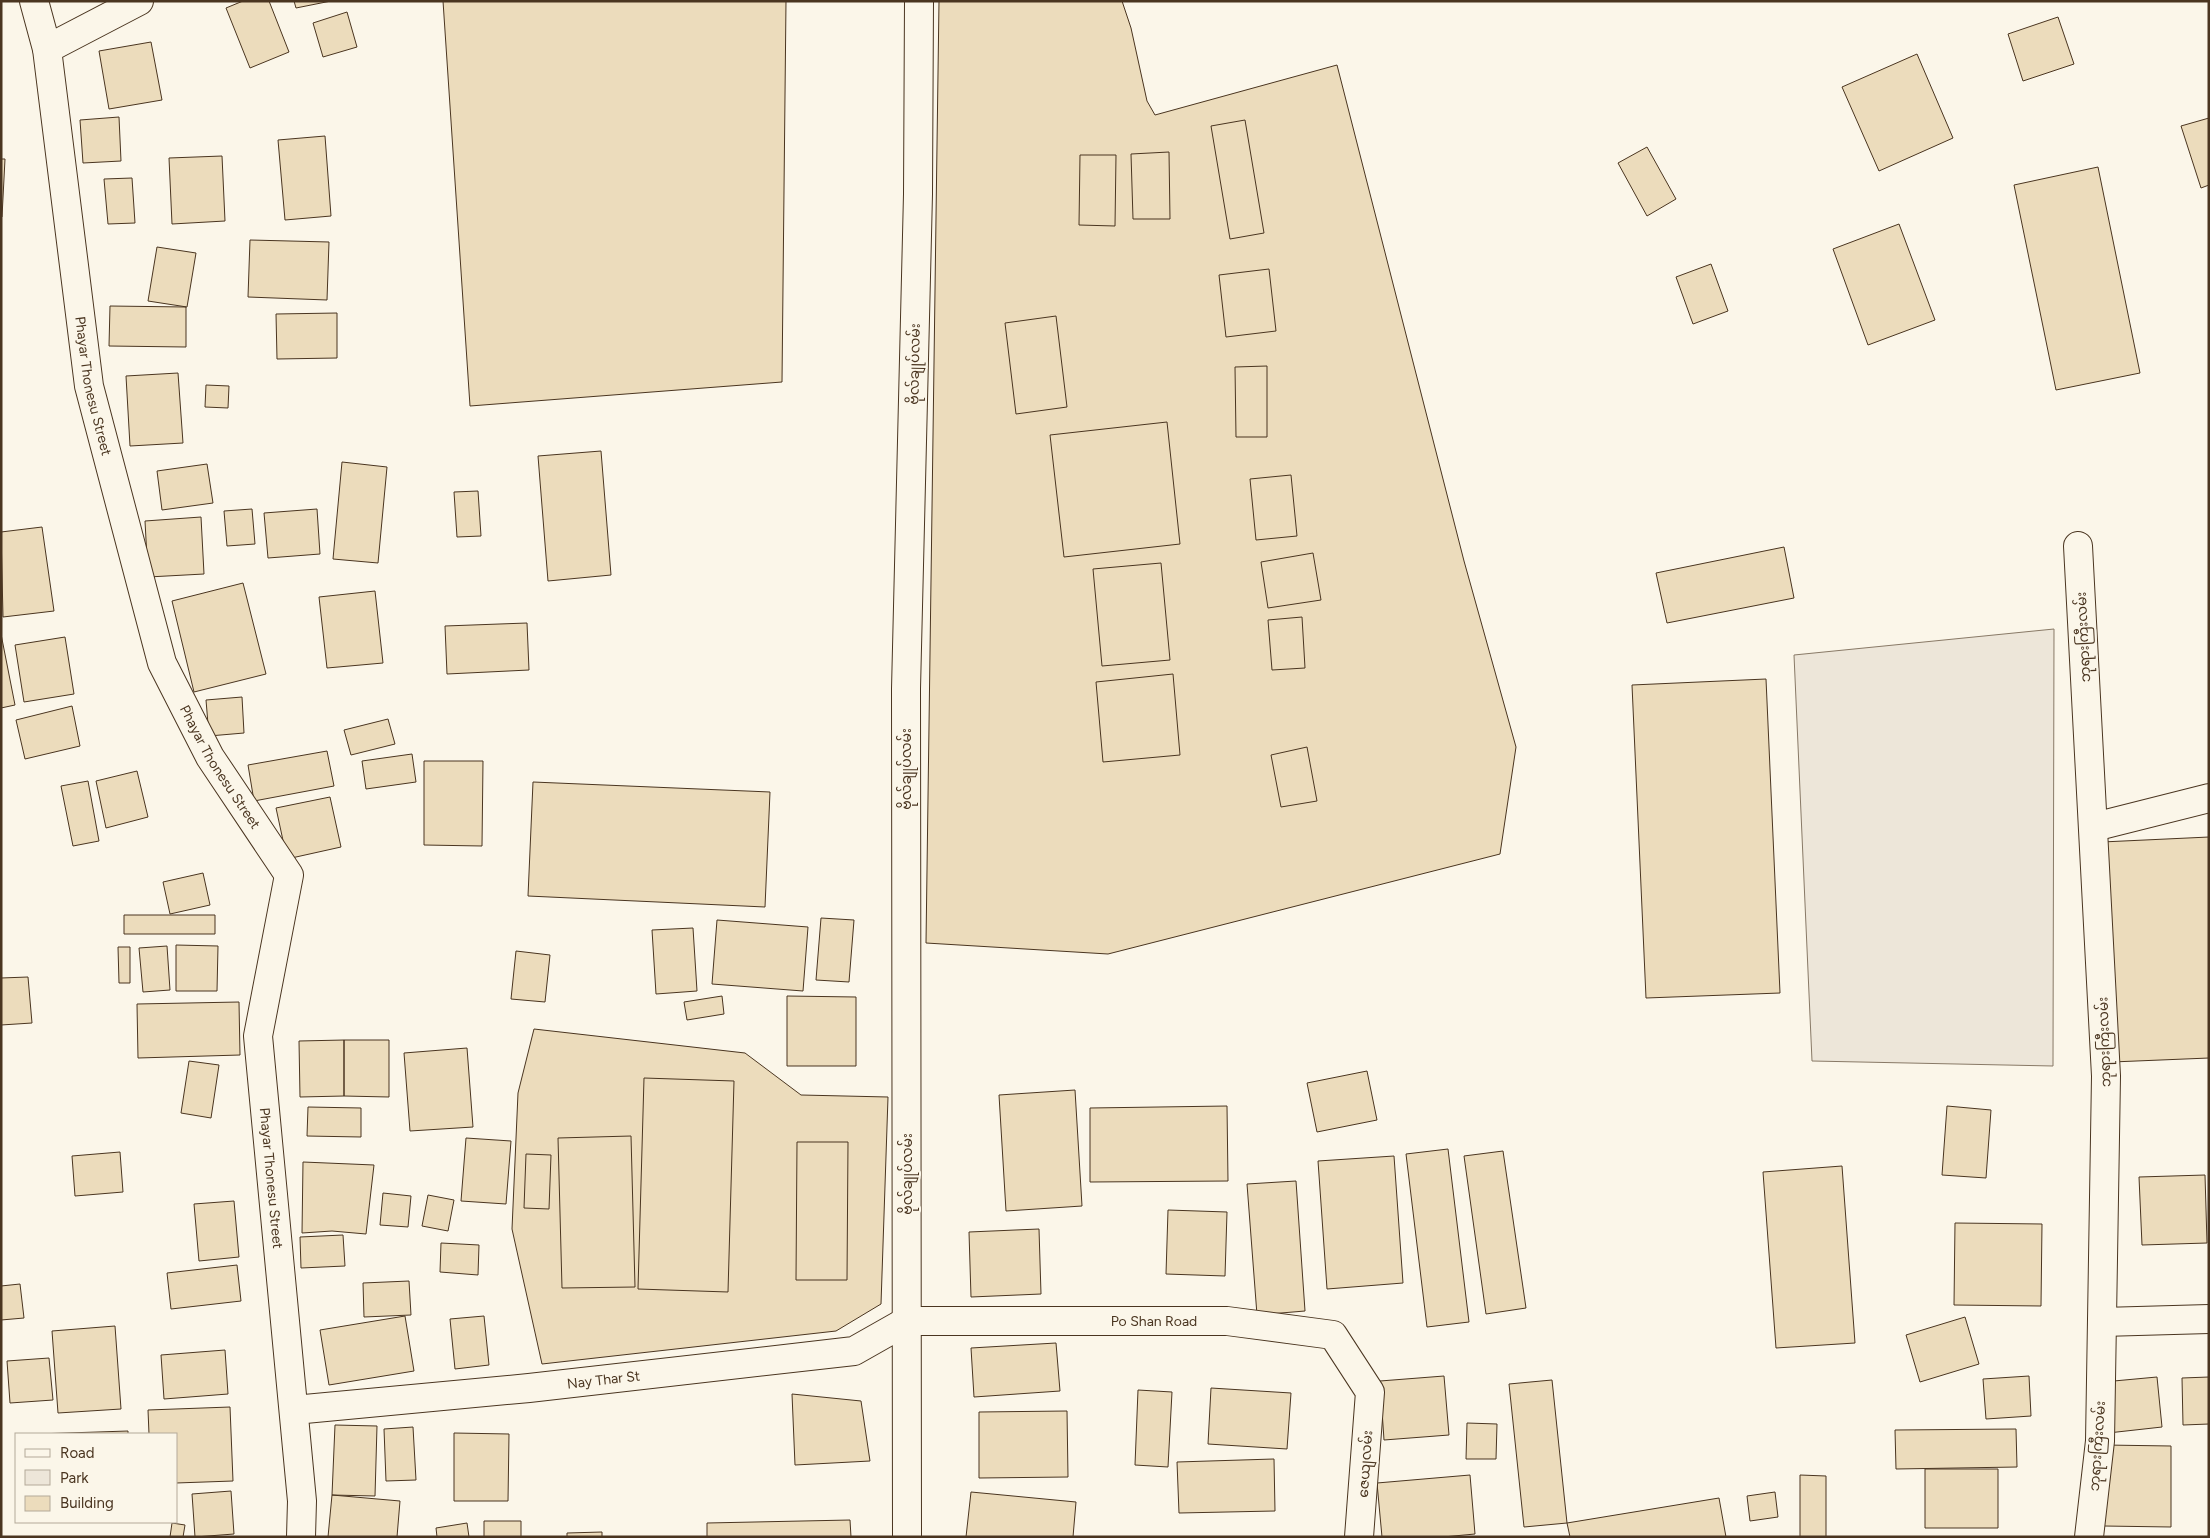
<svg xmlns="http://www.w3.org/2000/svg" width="2210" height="1538" font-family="Figtree,'Noto Sans Myanmar',sans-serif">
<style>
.green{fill:#ede6d9;stroke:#887966}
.building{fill:#ecdcbc;stroke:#4a3520}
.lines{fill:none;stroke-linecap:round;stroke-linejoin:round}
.street-casing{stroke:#4a3520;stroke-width:30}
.street{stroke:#fbf6e9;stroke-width:28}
.labels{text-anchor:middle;stroke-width:4;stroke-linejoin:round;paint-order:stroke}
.street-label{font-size:14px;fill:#4a3520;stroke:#fbf6e9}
</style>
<rect width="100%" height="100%" fill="#fbf6e9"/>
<!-- green -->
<path class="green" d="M2054,629L2053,1066L1812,1061L1794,655Z"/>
<!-- building -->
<path class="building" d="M243,1H269L289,52L250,68L226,8Z
M294,1H331L296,8Z
M443,1H786L782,382L470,406Z
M939,1H1122L1131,28L1147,101L1155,115L1337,65L1464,561L1516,747L1500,854L1108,954L926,943Z
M347,12L357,47L323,57L313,23Z
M2058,17L2074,64L2023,81L2008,34Z
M151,42L162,100L109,109L99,51Z
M1917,54L1953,138L1879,171L1842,87Z
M119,117L121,161L83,163L80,120Z
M2209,118V185L2201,188L2181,126Z
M1245,120L1264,233L1230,239L1211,126Z
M325,136L331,216L285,220L278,140Z
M1647,147L1676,199L1647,216L1618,163Z
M1169,152L1170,219H1133L1131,154Z
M1080,155H1116L1115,226L1079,225Z
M222,156L225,221L172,224L169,158Z
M1,159H5L2,217H1Z
M2098,167L2140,373L2056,390L2014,185Z
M132,178L135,223L108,224L104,179Z
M1899,224L1935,320L1868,345L1833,249Z
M250,240L329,242L327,300L248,297Z
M157,247L196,253L187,307L148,301Z
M1711,264L1728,311L1693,324L1676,277Z
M1269,269L1276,331L1226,337L1219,275Z
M110,306L186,307V347L109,346Z
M337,313V358L277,359L276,314Z
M1056,316L1067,407L1016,414L1005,323Z
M1267,366V437H1236L1235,367Z
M178,373L183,443L130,446L126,376Z
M206,385L229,386L228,408L205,407Z
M1167,422L1180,544L1064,557L1050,435Z
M601,451L611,575L548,581L538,456Z
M342,462L387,467L378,563L333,559Z
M207,464L213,503L162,510L157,471Z
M1291,475L1297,536L1256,540L1250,479Z
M478,491L481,536L457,537L454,492Z
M252,509L255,544L227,546L224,511Z
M317,509L320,554L268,558L264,513Z
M201,517L204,574L148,577L145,521Z
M42,527L54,611L3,617L1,532Z
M1784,547L1794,598L1667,623L1656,573Z
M1313,553L1321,600L1268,608L1261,562Z
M1161,563L1170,660L1102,666L1093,569Z
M243,583L266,674L194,692L172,601Z
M375,591L383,663L327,668L319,597Z
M1302,617L1305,668L1272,670L1268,620Z
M527,623L529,670L447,674L445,626Z
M1,634L15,705L1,708Z
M65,637L74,694L24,702L15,645Z
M1173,674L1180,755L1103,762L1096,682Z
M1766,679L1780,993L1646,998L1632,685Z
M242,697L244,733L209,736L206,700Z
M72,706L80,746L25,759L16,720Z
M388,719L395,744L351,755L344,730Z
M1307,747L1317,801L1281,807L1271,755Z
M327,751L334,786L254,801L248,765Z
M412,754L416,782L366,789L362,761Z
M424,761H483L482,846L424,845Z
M137,771L148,817L106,828L96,781Z
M88,781L99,841L73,846L61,786Z
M533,782L770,792L765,907L528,896Z
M330,797L341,847L287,859L276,808Z
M2209,837V1058L2112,1062L2102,842Z
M203,873L210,905L170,914L163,882Z
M124,915H215V934H124Z
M821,918L854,920L849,982L816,980Z
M717,920L808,927L803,991L712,984Z
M693,928L697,991L656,994L652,930Z
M176,945L218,946L217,991H176Z
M167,946L170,990L143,992L139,948Z
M118,947H130V983H119Z
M516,951L550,955L545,1002L511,999Z
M28,977L32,1023L1,1025V978Z
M722,996L724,1014L687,1020L684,1002Z
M787,996L856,997V1066H787Z
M239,1002L240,1055L138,1058L137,1004Z
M534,1029L745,1053L801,1095L888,1097L881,1304L836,1331L542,1364L512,1229L518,1093Z
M344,1040V1096L300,1097L299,1041Z
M344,1040H389V1097L344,1096Z
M467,1048L473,1127L410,1131L404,1053Z
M189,1061L219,1065L211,1118L181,1113Z
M1367,1071L1377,1120L1317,1132L1307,1083Z
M644,1078L734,1081L728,1292L638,1289Z
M1075,1090L1082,1206L1006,1211L999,1095Z
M1227,1106L1228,1181L1090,1182V1108Z
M1947,1106L1991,1110L1986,1178L1942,1175Z
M308,1107L361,1108V1137L307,1136Z
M631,1136L635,1287L562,1288L558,1138Z
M466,1138L511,1141L506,1204L461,1201Z
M797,1142H848L847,1280H796Z
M1448,1149L1469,1322L1427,1327L1406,1154Z
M1503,1151L1526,1308L1486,1314L1464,1156Z
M120,1152L123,1192L75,1196L72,1156Z
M526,1154L551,1155L549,1209L524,1208Z
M1394,1156L1403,1283L1327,1289L1318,1161Z
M303,1162L374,1165L366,1234L332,1231L302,1233Z
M1842,1166L1855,1343L1776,1348L1763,1172Z
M2205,1175L2207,1243L2142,1245L2139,1177Z
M1296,1181L1305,1311L1257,1315L1247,1184Z
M383,1193L411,1196L408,1227L380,1225Z
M428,1195L454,1200L448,1231L422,1226Z
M234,1201L239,1257L199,1261L194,1204Z
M1168,1210L1227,1212L1225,1276L1166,1274Z
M1955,1223L2042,1224L2041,1306L1954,1305Z
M1039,1229L1041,1294L971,1297L969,1232Z
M343,1235L345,1266L301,1268L300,1237Z
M441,1243L479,1245L478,1275L440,1272Z
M237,1265L241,1301L171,1309L167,1273Z
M409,1281L411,1315L364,1317L363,1283Z
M20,1284L24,1318L1,1320V1286Z
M405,1316L414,1371L329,1385L320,1330Z
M484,1316L489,1365L455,1369L450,1319Z
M1965,1317L1979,1364L1920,1382L1906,1335Z
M115,1326L121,1409L58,1413L52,1331Z
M1056,1343L1060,1391L974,1397L971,1348Z
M225,1350L228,1394L164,1399L161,1355Z
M49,1358L53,1400L10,1403L7,1361Z
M1444,1376L1449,1435L1384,1440L1380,1381Z
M2029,1376L2031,1416L1986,1419L1983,1379Z
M2157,1377L2162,1427L2108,1433L2103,1382Z
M2209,1377V1424L2183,1425L2182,1378Z
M1552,1380L1567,1523L1524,1527L1509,1384Z
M1211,1388L1291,1393L1287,1449L1208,1444Z
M1138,1390L1172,1392L1168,1467L1135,1465Z
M792,1394L861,1401L870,1461L795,1465Z
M230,1407L233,1481L176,1483V1434H149L148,1410Z
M1067,1411L1068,1477L979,1478V1412Z
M1467,1423L1497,1424L1496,1459H1466Z
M335,1425L377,1426L375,1496L332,1495Z
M413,1427L416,1480L386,1481L384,1429Z
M2016,1429L2017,1467L1896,1469L1895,1430Z
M128,1431V1434H36Z
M454,1433L509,1434L508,1501H454Z
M2105,1445L2171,1446V1527L2104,1526Z
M1274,1459L1275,1511L1179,1513L1177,1462Z
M1925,1469H1998V1528H1925Z
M1470,1475L1475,1534L1443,1537H1382L1377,1483Z
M1800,1475L1826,1476V1537H1800Z
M231,1491L234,1534L195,1537L192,1494Z
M971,1492L1076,1502L1073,1537H966Z
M1775,1492L1778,1517L1750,1521L1747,1496Z
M332,1495L400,1501L397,1537H328Z
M1719,1498L1726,1537H1570L1567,1523Z
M850,1520L851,1537H707V1523Z
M484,1521H521V1537H484Z
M172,1523L185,1525L183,1537H170Z
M467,1523L469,1537H437L436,1528Z
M602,1532V1537H567V1533Z"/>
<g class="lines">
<!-- street casing -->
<g class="street-casing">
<g id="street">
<path id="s1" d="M34,1L47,49L89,386L162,663L210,757L289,875L258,1036L302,1501L301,1537"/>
<path d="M47,49L139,1"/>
<path d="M2078,546L2106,1076L2100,1441L2089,1537"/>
<path d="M2094,827L2209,798"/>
<path d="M2102,1322L2209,1319"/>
<path id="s2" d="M294,1410L529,1388L854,1351L907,1321H1227L1333,1335L1370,1392L1359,1537"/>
<path d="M907,1537L906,689L918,194L919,1"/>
</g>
</g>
<!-- street -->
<use href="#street" class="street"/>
</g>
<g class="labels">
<!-- street labels -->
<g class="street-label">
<text transform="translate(914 364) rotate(-89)" y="5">ဗိုလ်ချုပ်လမ်း</text>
<text dy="5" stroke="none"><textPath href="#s1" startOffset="390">Phayar Thonesu Street</textPath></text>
<text transform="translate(2083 637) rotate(-93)" y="5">ဘုရားကြီးလမ်း</text>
<text dy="5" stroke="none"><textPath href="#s1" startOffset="795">Phayar Thonesu Street</textPath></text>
<text transform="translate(906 769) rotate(-90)" y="5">ဗိုလ်ချုပ်လမ်း</text>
<text transform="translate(2104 1042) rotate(-92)" y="5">ဘုရားကြီးလမ်း</text>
<text transform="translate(907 1174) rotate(-90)" y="5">ဗိုလ်ချုပ်လမ်း</text>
<text dy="5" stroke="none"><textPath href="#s1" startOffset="1230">Phayar Thonesu Street</textPath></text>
<text dy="5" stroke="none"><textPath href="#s2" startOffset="871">Po Shan Road</textPath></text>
<text dy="5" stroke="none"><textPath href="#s2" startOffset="311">Nay Thar St</textPath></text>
<text transform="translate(2097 1446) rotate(-86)" y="5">ဘုရားကြီးလမ်း</text>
<text transform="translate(1365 1464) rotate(-86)" y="5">ဇေယျလမ်း</text>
</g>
</g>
<!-- border -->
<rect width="2210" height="1538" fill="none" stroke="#4a3520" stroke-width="5"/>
<!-- legend -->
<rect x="15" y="1433" width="162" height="90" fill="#fbf6e9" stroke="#b4a999"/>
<rect x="25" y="1449" width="25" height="8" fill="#fbf6e9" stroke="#b4a999"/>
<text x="60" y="1458" font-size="15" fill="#4a3520">Road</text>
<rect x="25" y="1470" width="25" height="15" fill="#ede6d9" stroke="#b4a999"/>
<text x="60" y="1483" font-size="15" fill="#4a3520">Park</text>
<rect x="25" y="1496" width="25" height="15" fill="#ecdcbc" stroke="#b4a999"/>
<text x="60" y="1508" font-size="15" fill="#4a3520">Building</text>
</svg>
